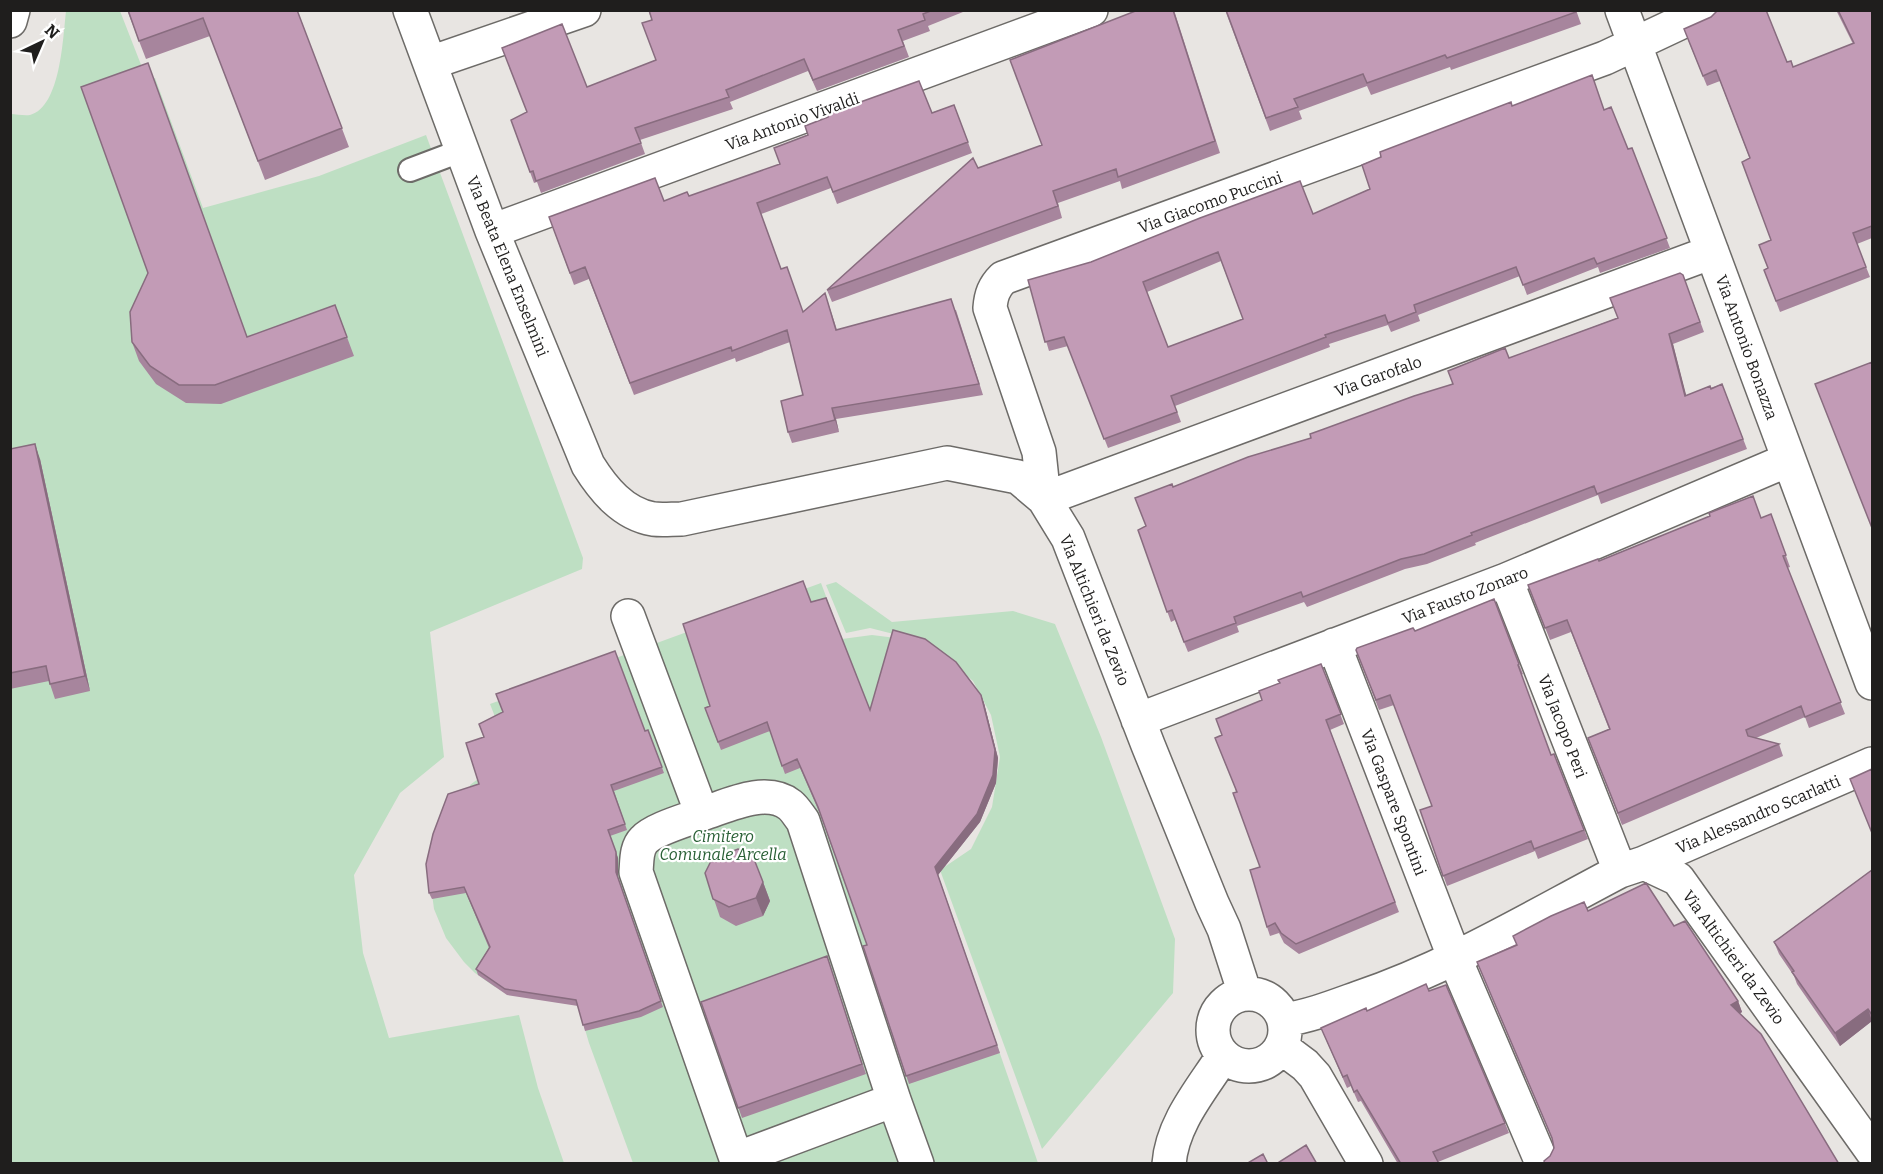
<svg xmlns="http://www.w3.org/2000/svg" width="1883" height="1174" font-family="Bitter,serif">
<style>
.green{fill:#bedfc3}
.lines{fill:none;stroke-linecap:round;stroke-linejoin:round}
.service-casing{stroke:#6d6b68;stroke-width:26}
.pedestrian-casing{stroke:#6d6b68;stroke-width:36}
.minor-casing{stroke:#6d6b68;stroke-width:36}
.service{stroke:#fff;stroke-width:22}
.pedestrian{stroke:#fff;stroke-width:33}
.minor{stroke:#fff;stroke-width:33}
.wall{fill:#a7859d;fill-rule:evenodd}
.shaded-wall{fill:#886c7f}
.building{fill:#c29bb6;stroke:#886c7f;stroke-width:1.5;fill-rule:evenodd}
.labels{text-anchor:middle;stroke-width:4.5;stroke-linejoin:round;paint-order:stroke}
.street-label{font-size:16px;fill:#1f1e1d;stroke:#fff}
.park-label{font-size:16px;font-style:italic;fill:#2a6036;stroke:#fff}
</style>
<rect width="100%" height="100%" fill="#e8e5e2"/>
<!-- green -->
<path class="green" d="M66,11H120L147,80L155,78L203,208L319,176L426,135L583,558L582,569L430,632L444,757L400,793L354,875L363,953L389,1038L519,1015L538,1088L564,1163H11V114C16,114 24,116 30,115C61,107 63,36 66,11Z
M836,582L892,622L1013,611L1055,624L1101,737L1175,939L1173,993L1042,1149L940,870L971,849L992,807L1000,757L991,715L973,681L948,659L921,641L870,628L846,633L826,585Z
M821,583L842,639L872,635L896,638L973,830L960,847L935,867L1038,1163H633L589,1043L576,999L495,987L475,973L464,962L446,938L434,909L430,879L471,792L470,785L495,766L481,730L497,722L490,704Z"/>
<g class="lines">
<!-- service casing -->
<g class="service-casing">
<path id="service" d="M410,170L463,150"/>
</g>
<!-- pedestrian casing -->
<g class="pedestrian-casing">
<path id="pedestrian" d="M628,616L702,814C727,806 766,786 790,805C795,809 799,816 803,821L894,1100L917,1164
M702,814C687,820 654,829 644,840C636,848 637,861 636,872L738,1164
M736,1159L894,1100"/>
</g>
<!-- minor casing -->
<g class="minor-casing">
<path id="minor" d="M410,10L492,231L588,465C603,489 623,514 653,519C662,520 672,519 682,519L947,463L1018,477L1044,499L1068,538L1148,745L1212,903L1224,929L1245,994
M1622,10L1872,683
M10,21L13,10
M430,63L584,10
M492,231L1091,10
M1044,499L1039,452L990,308C991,295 994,287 1003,278L1605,58L1707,10
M1044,499L1712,252
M1506,580L1620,871
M1334,645L1455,959L1539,1156
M1138,720L1506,580L1788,460
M1644,863L1872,764
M1213 1030a36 36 0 1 1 72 0a36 36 0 1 1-72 0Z
M1284,1020C1310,1016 1333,1007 1358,998C1450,967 1534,916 1620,871L1644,863L1678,879L1872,1151
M1281,1047L1305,1065L1315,1076L1366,1164
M1169,1164C1172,1123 1202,1089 1223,1056"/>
</g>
<!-- service -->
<use href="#service" class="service"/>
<!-- pedestrian -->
<use href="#pedestrian" class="pedestrian"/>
<!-- minor -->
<use href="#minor" class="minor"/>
</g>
<!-- wall -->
<path class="wall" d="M127,10H297L349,147L265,180L210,36L146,59Z
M648,10H968L928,26L930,31L903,41L909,57L817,91L808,71L730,102L733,109L640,140L645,154L541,193L537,182L534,183L511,120L587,87L656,60L652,20Z
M1174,10L1220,153L1122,189L1120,181L1058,203L1062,218L832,302L827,290L1042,145Z
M1225,10H1576L1581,24L1451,70L1450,67L1371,95L1367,86L1299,111L1302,119L1270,131Z
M1836,10H1872V238L1857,244L1870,277L1780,312L1764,270L1768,268L1771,240L1750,159L1720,81L1707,86L1688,40L1787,62L1793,67L1853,44Z
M954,105L972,153L837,204L831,188L761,214L781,269L803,312L825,293L837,330L956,310L983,395L836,419L839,432L792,443L788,432L803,395L790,342L736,362L735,358L634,395L589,279L574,285L549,217L664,201L689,196Z
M1512,106L1604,110L1628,149L1632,148L1670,248L1600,273L1598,267L1527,295L1520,276L1418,315L1420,321L1391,332L1388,325L1329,344L1330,347L1175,406L1181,422L1108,448L1068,346L1049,351L1028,280L1313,214L1370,189ZM1221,261L1243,319L1168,347L1147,292Z
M1683,275L1704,332L1673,344L1686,396L1722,384L1747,449L1601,504L1598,495L1475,543L1476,545L1427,564L1405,569L1307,607L1304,602L1237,626L1239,632L1188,652L1175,620L1171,622L1138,530L1146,526L1173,487L1311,438L1452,384L1509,358L1617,318Z
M335,305L354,356L221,404L186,403L156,384L139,361L132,342L247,337Z
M10,449L40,459L90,691L55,699L49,681L10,689Z
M1771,514L1790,567L1787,568L1845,714L1809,728L1805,717L1756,738L1779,744L1783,756L1622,825L1588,738L1609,729L1571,632L1550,640L1528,585L1599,561L1710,516L1761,518Z
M811,602L870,710L981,695L984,703L998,758L996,783L980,822L938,875L1000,1053L909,1084L863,946L867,945L820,814L800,768L785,774L770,731L721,750L705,708L710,706Z
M1415,631L1519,664L1523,674L1521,675L1551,755L1554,754L1588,839L1538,859L1535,851L1447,886L1420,810L1432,806L1394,705L1379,710L1356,650Z
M1321,664L1344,724L1330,730L1399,912L1299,954L1284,943L1279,933L1270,936L1267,927L1260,867L1236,792L1222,735L1280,683Z
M648,730L664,773L614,791L627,830L610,836L618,858V878L663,1007L641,1017L585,1031L578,1006L507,995L478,975L476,969L489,948L466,893L432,899L429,893L645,731Z
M1872,870V1021L1840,1046L1797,984L1794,976L1779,954L1774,942Z
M705,873L763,882L770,901L763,916L736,926L720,917Z
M1588,911L1674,926L1738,1001L1742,1012L1550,1156L1554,1148L1553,1140L1477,962Z
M827,956L866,1074L742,1118L701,1002Z
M1429,991L1505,1123L1509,1133L1438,1162L1439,1164H1398L1361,1101L1358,1102L1351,1086L1347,1088L1321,1028L1367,1011Z"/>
<!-- shaded-wall -->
<path class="shaded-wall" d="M1669,334L1673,344L1689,406L1685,396Z
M832,408L836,419L839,432L835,420Z
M35,444L40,459L90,691L85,676Z
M981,695L984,703L998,758L996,783L980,822L938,875L1000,1053L935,867Z
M616,852L618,858V878L663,1007L616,872Z
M763,882L770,901L763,916L756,898Z
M1738,1001L1742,1012L1735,1016L1731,1005Z
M1868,1009L1872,1021L1840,1046L1835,1033Z"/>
<!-- building -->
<path class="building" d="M128,10H297L342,128L258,161L203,18L139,41Z
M649,10H933L923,14L925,20L898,30L904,46L813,80L804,59L726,90L729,97L635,128L641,143L536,181L533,171L530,172L511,120L527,112L502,48L562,24L587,87L656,60L642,23L652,20Z
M1138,10H1173L1215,141L1118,177L1116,169L1053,191L1058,206L827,290L973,158L978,168L1042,145L1010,60Z
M1226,10H1576V12L1447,58L1445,55L1367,83L1363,74L1294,99L1298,107L1266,118Z
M1766,10L1787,62L1791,61L1793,67L1854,43L1838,10H1872V226L1853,233L1866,267L1776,301L1764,270L1768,268L1759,245L1771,240L1742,162L1750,158L1716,70L1703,76L1684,29L1711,17L1718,10Z
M148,63L247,337L335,305L347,337L215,385H179L150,366L132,342L130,312L148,273L81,87Z
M1592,75L1604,110L1611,107L1628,149L1632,148L1667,238L1597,264L1594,258L1523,285L1516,267L1414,305L1416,312L1388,323L1385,315L1325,335L1326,337L1171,396L1177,412L1104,439L1064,337L1045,342L1028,280L1091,262L1200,218L1300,181L1313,214L1370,189L1362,165L1381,157L1380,152L1511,102L1512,106ZM1218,252L1243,319L1168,347L1143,282Z
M919,81L932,113L954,105L968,142L833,192L827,177L757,203L781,269L787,267L803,312L825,293L836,330L951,299L979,384L832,408L835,420L788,432L781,401L803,395L787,330L732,351L731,347L630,383L585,267L570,273L549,217L655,178L664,201L687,192L689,196L780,164L774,148L808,135L805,126L828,117L827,114Z
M1680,273L1683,275L1700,322L1669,334L1685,396L1710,386L1711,389L1722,384L1743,439L1597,494L1594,486L1471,533L1472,535L1424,554L1401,559L1303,597L1301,592L1234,617L1236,623L1184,642L1172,610L1167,612L1138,530L1146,526L1135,498L1172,484L1173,487L1248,457L1311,438L1310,434L1324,429L1414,396L1453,384L1448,371L1505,348L1509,358L1618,318L1610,298Z
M1872,362V528L1815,384Z
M35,444L85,676L50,684L46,666L10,673V449Z
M1753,496L1761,518L1771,514L1786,555L1783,556L1841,702L1805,717L1801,706L1746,730L1748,736L1779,744L1618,813L1588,738L1610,729L1567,620L1545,628L1528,585L1598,559L1599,561L1710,516L1709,513Z
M803,581L811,602L826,598L870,710L893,630L925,639L956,662L981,695L995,750L993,775L977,814L935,867L997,1045L906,1076L863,946L867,945L818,807L797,759L782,766L767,722L718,742L705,708L710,706L683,624Z
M1494,599L1519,664L1518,665L1551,755L1554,754L1584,830L1534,849L1531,841L1443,876L1420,810L1432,806L1390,695L1376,700L1356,650L1357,648L1413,628L1415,631Z
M615,651L645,731L648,730L662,767L611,785L625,824L608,830L616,852V872L661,1001L639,1011L583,1025L576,1000L505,989L476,969L490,947L464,887L429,893L426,864L433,834L448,794L479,784L466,743L484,737L479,724L503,712L496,694Z
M1321,664L1341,714L1326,720L1395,902L1296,944L1281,933L1275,923L1267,927L1250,870L1260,867L1233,793L1237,792L1215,738L1222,735L1216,719L1262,700L1259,691L1280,683L1278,680Z
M1872,769V833L1850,779Z
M738,849L752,854L763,882L756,898L729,907L713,899L705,873L712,859Z
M1872,870V1015L1868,1009L1835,1033L1792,972L1794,971L1774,942Z
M1646,883L1674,926L1685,921L1738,1001L1731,1005L1761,1034L1839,1164H1545L1544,1161L1550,1156L1554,1148L1552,1138L1477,962L1517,945L1513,936L1551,916L1584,902L1588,911Z
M827,956L862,1064L738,1108L701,1002Z
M1426,984L1429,991L1446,985L1505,1123L1433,1152L1439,1164H1401L1357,1090L1354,1092L1347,1075L1343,1077L1321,1028L1366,1008L1367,1011Z
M1306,1145L1317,1164H1276Z
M1263,1154L1268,1164H1246Z"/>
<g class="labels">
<!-- street labels -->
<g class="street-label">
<text transform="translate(792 121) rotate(-20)" y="6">Via Antonio Vivaldi</text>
<text transform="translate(1210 202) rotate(-20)" y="6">Via Giacomo Puccini</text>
<text transform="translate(508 266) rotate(68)" y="6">Via Beata Elena Enselmini</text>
<text transform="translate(1747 347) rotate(70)" y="6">Via Antonio Bonazza</text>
<text transform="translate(1378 376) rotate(-20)" y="6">Via Garofalo</text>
<text transform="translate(1465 595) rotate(-21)" y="6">Via Fausto Zonaro</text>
<text transform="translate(1095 610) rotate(68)" y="6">Via Altichieri da Zevio</text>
<text transform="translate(1563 726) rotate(69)" y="6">Via Jacopo Peri</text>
<text transform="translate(1394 802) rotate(69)" y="6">Via Gaspare Spontini</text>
<text transform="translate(1758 814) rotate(-23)" y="6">Via Alessandro Scarlatti</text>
<text transform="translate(1734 957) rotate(54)" y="6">Via Altichieri da Zevio</text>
</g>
<!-- park labels -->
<g class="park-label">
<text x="723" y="842">Cimitero<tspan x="723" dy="18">Comunale Arcella</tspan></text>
</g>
</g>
<!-- border -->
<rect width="1883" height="1174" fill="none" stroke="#1f1e1d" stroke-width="24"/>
<!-- north arrow -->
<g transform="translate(42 42) rotate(44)" stroke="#ffffff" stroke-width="4.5" paint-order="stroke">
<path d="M0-4.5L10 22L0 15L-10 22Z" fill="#1f1e1d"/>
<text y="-9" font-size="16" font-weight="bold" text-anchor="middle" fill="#1f1e1d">N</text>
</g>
</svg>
